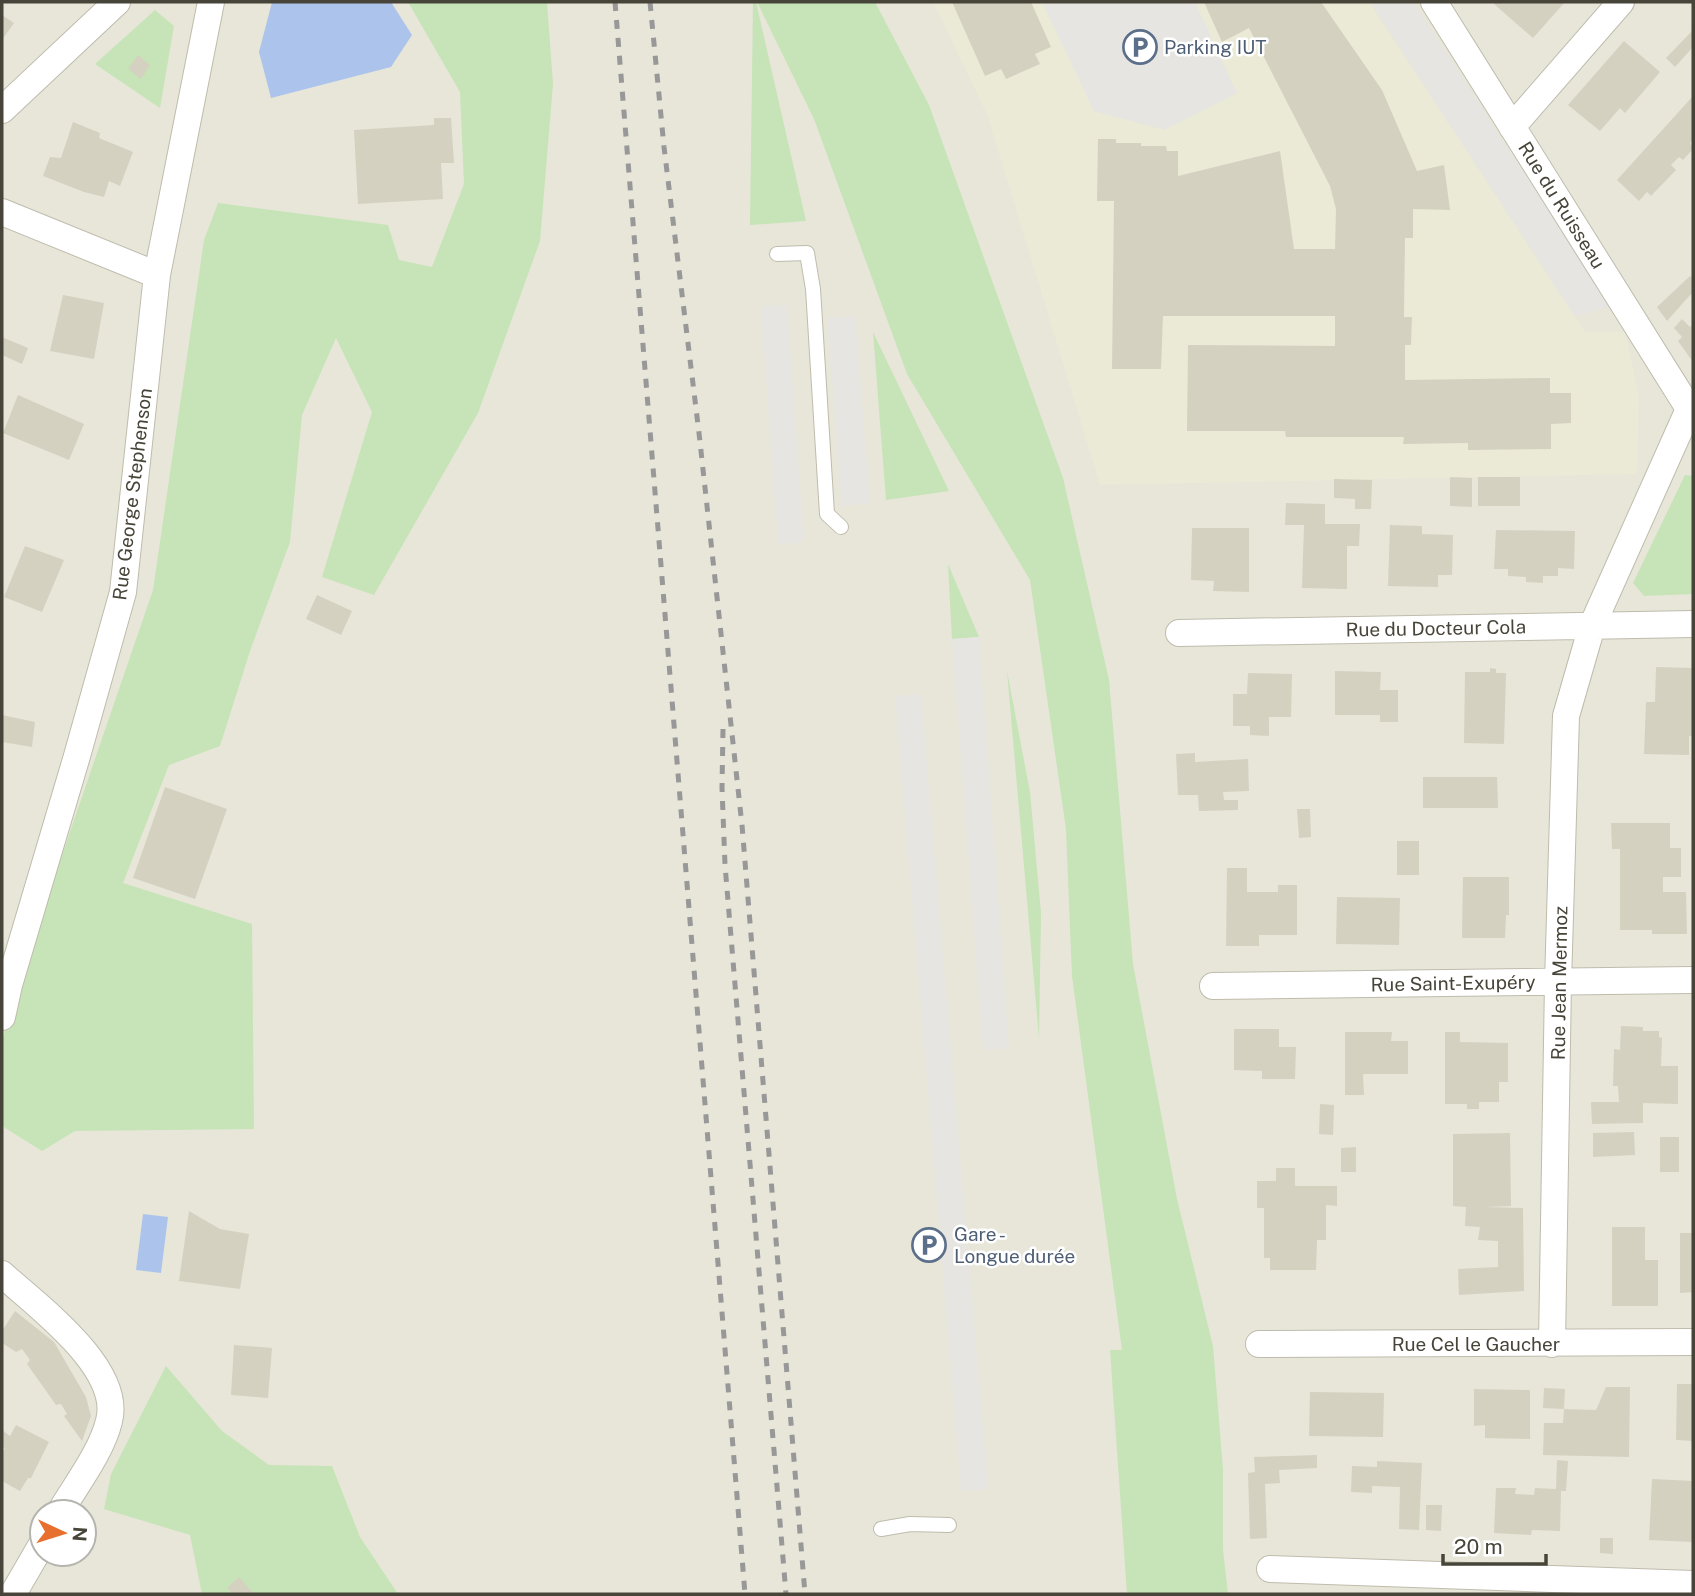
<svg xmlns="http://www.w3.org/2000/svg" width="1695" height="1596" font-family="'Public Sans',sans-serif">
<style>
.residential{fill:#e7e6d9;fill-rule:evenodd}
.education{fill:#ebead6}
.green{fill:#c6e4b7}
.parking{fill:#e6e5e1}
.water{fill:#acc4eb}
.building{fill:#d4d1c1}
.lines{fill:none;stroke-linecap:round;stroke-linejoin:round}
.lane-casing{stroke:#bfbcad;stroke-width:16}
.street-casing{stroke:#bfbcad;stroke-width:28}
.lane{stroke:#fff;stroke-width:14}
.street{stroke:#fff;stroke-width:26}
.rail{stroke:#989898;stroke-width:5;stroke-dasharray:9 9;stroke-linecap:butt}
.labels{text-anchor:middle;stroke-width:5;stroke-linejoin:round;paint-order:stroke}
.service-label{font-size:19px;fill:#4e5e75;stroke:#fff;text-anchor:start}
.street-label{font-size:19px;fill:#474539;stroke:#fff}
</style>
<rect width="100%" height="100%" fill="#f4f3ea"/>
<!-- residential -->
<path class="residential" d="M2,2H1693V1594H2ZM42,1512H84V1554H42Z"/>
<!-- education -->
<path class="education" d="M933,2H1369L1585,332H1625L1639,397L1637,474L1100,485L987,114Z"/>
<!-- green -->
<path class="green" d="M408,2H547L553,84L540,241L478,413L374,595L322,577L372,412L336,338L302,415L290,542L250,651L220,746L169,765L123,883L252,924L254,1129L75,1131L42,1151L2,1126V1041L26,960L153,590L204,240L218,203L388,225L399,260L432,267L464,184L460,92Z
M753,2H756L806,221L750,225Z
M757,2H875L929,105L1063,478L1109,680L1133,964L1177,1199L1213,1346L1223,1470V1549L1228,1594H1127L1110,1350H1122L1072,976L1066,829L1030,580L907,374L814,119Z
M155,10L174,26L160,108L95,64Z
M873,332L949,491L886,500Z
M1685,475L1693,476V594L1644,596L1633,583Z
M948,564L979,637L952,639Z
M1007,671L1030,792L1041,913L1039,1038Z
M166,1366L222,1431L269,1465L332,1466L360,1537L398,1594H202L190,1535L104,1509L111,1474Z"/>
<!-- parking -->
<path class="parking" d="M1042,2H1195L1237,93L1164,130L1094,111Z
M1370,2H1413L1611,307L1575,316Z
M787,305L804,542L778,544L761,307Z
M855,316L870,503L842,506L827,318Z
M979,637L1009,1048L983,1050L952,639Z
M921,694L988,1489L961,1491L895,696Z"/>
<!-- water -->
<path class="water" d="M272,2H391L412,35L391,67L271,98L259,52Z
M143,1214L168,1217L161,1273L136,1270Z"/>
<!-- building -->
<path class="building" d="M952,2H1031L1051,47L1035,54L1040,64L1006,79L1001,69L985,76Z
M1204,2H1321L1382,90L1417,171L1444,165L1450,210L1413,209V238H1405L1404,317H1412L1411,345H1405V380L1550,378V393H1571V423L1551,424V449L1468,450V443L1403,444L1404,437H1286L1285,431H1187L1188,345L1335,346V316H1163L1161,369H1112L1114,201H1097L1098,139H1116V143H1141V146H1166L1167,151H1178V176L1280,151L1294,249H1335L1336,209L1330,186L1249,28L1222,42Z
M1496,2H1565L1533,38L1494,4Z
M2,15L14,23L2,40Z
M1692,31L1693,47L1675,67L1666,58Z
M1624,41L1660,72L1625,113L1620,108L1600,131L1568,105Z
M138,55L150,65L141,79L128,69Z
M1693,96V139L1690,143L1693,149L1683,160L1679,157L1671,165L1676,170L1651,196L1647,192L1639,201L1617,180Z
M434,118H451L454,163H441L443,199L358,204L354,130L434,125Z
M73,122L100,133L99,138L133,152L120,186L109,181L104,197L84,192L43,176L50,157L61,158Z
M1690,276L1693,279V295L1691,294L1667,321L1657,307Z
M63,295L104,303L94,359L50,351Z
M1682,319L1690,327L1693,324V362L1678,341L1682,337L1674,328Z
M2,337L28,348L22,364L2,355Z
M18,395L84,424L69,460L3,433Z
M1450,477L1472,478V507L1450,506Z
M1478,477H1520V506H1478Z
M1334,479L1372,480L1371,509H1355V499L1334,498Z
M1286,503L1325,504V524H1360L1359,546H1347V589L1302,588L1304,525H1285Z
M1390,525L1422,526V534L1453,535L1452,575H1438V587L1388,586Z
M1192,528H1249V592L1213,591L1214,581L1191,580Z
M1496,530L1575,531L1574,569L1558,568V576H1543V583L1526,582V577L1508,576V569H1494Z
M25,546L64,560L42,612L4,597Z
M317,595L352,611L341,635L306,619Z
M1656,667L1693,668V736H1689V755L1644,754L1646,702H1655Z
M1490,668L1496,669V673H1506L1504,744L1464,743L1465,672H1490Z
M1335,671L1381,672L1380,690H1398V722H1380V715H1335Z
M1248,673L1292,674L1291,717H1269V736L1250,735V726H1233V694H1247Z
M2,715L35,722L32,747L2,742Z
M1195,753V762L1248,759L1249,791L1223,792L1224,800H1238V810L1199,811L1198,795H1178L1176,754Z
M1423,777H1497L1498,808H1423Z
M165,787L227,809L195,899L133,878Z
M1297,809H1310L1311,837L1299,838Z
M1611,823H1670V848H1681V877H1663V892H1686L1687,934H1652V930H1620V849H1612Z
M1397,841H1419V875H1397Z
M1227,868H1247V892H1278V885H1297V935H1259V946H1226Z
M1463,877H1509V915H1506L1505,938H1462Z
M1337,897L1400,898L1399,945L1336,944Z
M1621,1026L1643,1027V1031H1659V1037L1662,1038L1661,1066H1678V1104L1643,1103V1123L1592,1124L1591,1102H1619L1618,1086H1613L1614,1049L1620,1050Z
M1234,1029H1279V1047H1296L1295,1079H1262V1071L1234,1070Z
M1345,1032H1392L1391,1041H1408V1074H1363L1364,1095H1345Z
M1445,1032H1460V1042L1508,1043V1082H1499V1102H1479V1109H1467V1104H1445Z
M1320,1104L1334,1105L1333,1135L1319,1134Z
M1634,1132L1635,1155L1593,1157V1133Z
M1510,1133L1511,1206L1486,1207L1523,1208L1524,1291L1459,1295L1458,1269L1498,1267V1241L1478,1240L1480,1227L1465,1226L1466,1207L1453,1206V1134Z
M1660,1137H1679V1172H1660Z
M1356,1147V1172H1341V1148Z
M1276,1168H1295V1186H1337V1206L1326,1205V1240H1317L1316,1270H1270V1258H1264V1208H1257V1181H1276Z
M189,1211L220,1229L249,1234L240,1289L179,1281Z
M1612,1227H1645V1260H1658V1306H1612Z
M1680,1233H1693V1292L1680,1293Z
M15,1311L54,1342L86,1397L91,1416L82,1441L64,1416L67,1414L61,1404L56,1405L27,1364L30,1360L22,1349L16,1352L2,1343V1331Z
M234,1345L272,1348L268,1398L231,1395Z
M1677,1384H1693V1441L1676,1440Z
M1606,1387H1630L1629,1457L1543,1455L1544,1423H1563L1564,1409L1543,1408L1544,1388L1565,1389L1564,1409L1596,1410Z
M1474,1389L1530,1390V1439L1485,1438V1425L1474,1426Z
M1310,1392L1384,1393L1383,1437L1309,1436Z
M16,1425L49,1442L31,1478H28L20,1491L2,1481V1453L5,1448L2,1447V1430L10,1436Z
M1317,1455V1468L1279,1470L1280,1483L1265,1484L1267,1538L1250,1539L1248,1473L1255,1472L1254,1457Z
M1557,1460L1568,1461L1566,1491H1561L1560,1531L1532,1530L1531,1535L1494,1533L1496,1488H1516L1515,1494L1534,1495L1535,1488L1556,1489Z
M1377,1461L1422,1463L1419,1530L1399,1529L1400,1487L1372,1486V1493L1351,1492L1352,1466L1377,1467Z
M1652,1479L1693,1481V1542L1649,1540Z
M1426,1505H1442L1441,1531L1426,1530Z
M1600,1538H1613V1554L1600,1553Z
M239,1577L254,1594H232L227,1588Z"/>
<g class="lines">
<!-- lane casing -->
<g class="lane-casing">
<path id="lane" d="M777,254L807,253L813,289L827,514L841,527
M881,1529L910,1524L949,1525"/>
</g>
<!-- street casing -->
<g class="street-casing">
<path id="street" d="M1434,2L1693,415
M2,110L117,2
M1512,127L1621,2
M2,212L157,275
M1179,633L1693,624
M1213,986L1693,980
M2,1017L9,985L77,756L123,592L157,275L211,2
M2,1274C37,1306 123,1368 109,1421C102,1451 76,1485 60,1512
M1259,1344L1693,1342
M1552,1344L1558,982L1566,716L1592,626L1689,409L1693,405
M1270,1569L1693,1584
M13,1594L42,1544"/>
</g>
<!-- lane -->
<use href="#lane" class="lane"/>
<!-- street -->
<use href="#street" class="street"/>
<!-- rail -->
<path class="rail" d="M615,2L745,1594
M650,2L664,147L699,433L742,825L805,1594
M723,729L722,788L725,865L786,1594"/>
</g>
<!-- icons -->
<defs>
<g id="parking-ring" transform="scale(1.75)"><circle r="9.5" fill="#fff" stroke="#5c6f8a" stroke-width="1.5"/><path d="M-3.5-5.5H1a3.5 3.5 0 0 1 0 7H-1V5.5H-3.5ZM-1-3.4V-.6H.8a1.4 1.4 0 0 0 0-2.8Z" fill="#5c6f8a"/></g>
</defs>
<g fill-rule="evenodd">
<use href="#parking-ring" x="1140" y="47"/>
<use href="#parking-ring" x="929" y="1245"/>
</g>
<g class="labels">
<!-- service labels -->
<g class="service-label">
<text x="1164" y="54">Parking IUT</text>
<text x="954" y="1241">Gare -<tspan x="954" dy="22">Longue durée</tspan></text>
</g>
<!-- street labels -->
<g class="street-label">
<text transform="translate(1562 205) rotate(58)" y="7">Rue du Ruisseau</text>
<text transform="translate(132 494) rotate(-83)" y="7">Rue George Stephenson</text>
<text transform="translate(1436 628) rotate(-1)" y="7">Rue du Docteur Cola</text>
<text transform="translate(1453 983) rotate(-1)" y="7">Rue Saint-Exupéry</text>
<text transform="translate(1559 983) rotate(-89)" y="7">Rue Jean Mermoz</text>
<text x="1476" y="1351">Rue Cel le Gaucher</text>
</g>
</g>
<!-- border -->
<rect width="1695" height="1596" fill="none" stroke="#474539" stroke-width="7"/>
<!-- north arrow -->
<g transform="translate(63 1533) rotate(94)"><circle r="33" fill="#ffffff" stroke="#b5b5b0" stroke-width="2"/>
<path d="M0-5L12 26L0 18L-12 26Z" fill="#e7702e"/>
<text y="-10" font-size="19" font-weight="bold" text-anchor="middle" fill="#474539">N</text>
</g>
<!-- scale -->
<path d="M1443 1554v10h103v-10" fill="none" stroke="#474539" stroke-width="3.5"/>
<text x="1454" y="1554" font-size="21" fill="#474539" stroke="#ffffff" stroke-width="5" paint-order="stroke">20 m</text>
</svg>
